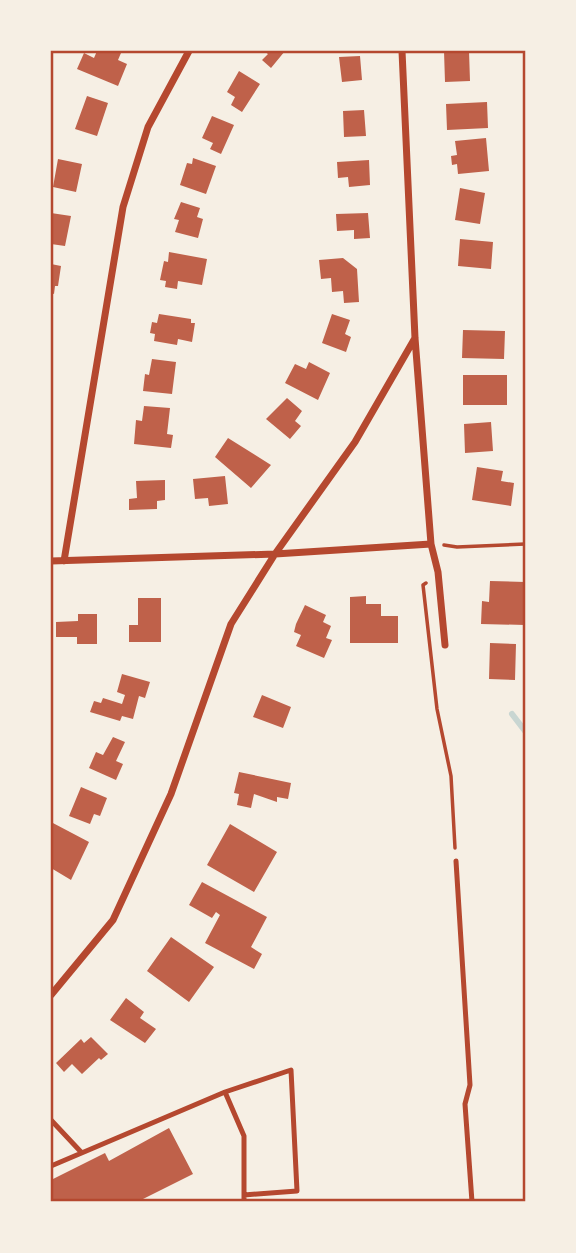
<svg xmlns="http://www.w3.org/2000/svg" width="576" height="1253" font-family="'Source Serif 4',serif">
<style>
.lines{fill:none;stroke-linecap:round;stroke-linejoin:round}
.stream{stroke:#c9d6d2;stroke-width:6}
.building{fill:#bf614a}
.path{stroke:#b5482f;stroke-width:3.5}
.service{stroke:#b5482f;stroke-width:5}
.minor{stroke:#b5482f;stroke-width:7}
.neatline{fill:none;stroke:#b5482f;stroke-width:2.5}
</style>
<rect width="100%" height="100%" fill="#f6efe4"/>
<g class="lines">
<!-- stream -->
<path class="stream" d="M512,714L525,731"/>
</g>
<!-- building -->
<path class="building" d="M97,51L121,53L118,60L127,64L118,86L77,69L84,53L94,58Z
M264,51H285L271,68L262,60L268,54Z
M444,51H469L470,81L445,82Z
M360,56L362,80L342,82L339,57Z
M239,71L260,84L242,112L231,105L235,97L227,92Z
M87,96L108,103L97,136L75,129Z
M487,102L488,128L447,130L446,104Z
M364,110L366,136L344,137L343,111Z
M212,116L234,125L221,154L210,149L213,143L202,138Z
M486,138L489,171L458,174L457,164L452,165L451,156L457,155L455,141Z
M193,158L216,166L206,194L180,185L187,163L192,164Z
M58,159L82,164L76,192L53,187Z
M369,160L370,185L349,187L348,177L338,178L337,162Z
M460,188L485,193L480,224L455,220Z
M181,202L200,208L197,217L203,219L198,238L175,232L179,220L174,219Z
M51,213L71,216L65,246L51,244Z
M368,213L370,238L354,239V230L337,231L336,214Z
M460,239L493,242L491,269L458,266Z
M169,252L207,259L202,285L178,281L177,289L165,287L166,281L160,280L164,261L168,262Z
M343,258L357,269L359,302L344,303L343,291L332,292L331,278L321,279L319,260Z
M51,264L61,266L58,286H55L54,294L51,293Z
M159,314L191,319V323H195L192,342L178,339L177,345L154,341L155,334L150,333L152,322L157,323Z
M332,314L350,320L345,334L351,337L346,352L322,343Z
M463,330L505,331L504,359L462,358Z
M152,359L176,362L172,394L143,391L145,374L149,375Z
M309,362L330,373L318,400L285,383L295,364L306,369Z
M463,375H507V405H463Z
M287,398L302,411L295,421L301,426L290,439L266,419Z
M144,406L170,408L167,434L173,435L171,448L134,444L136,420L142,421Z
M491,422L493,451L465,453L464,424Z
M228,438L271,465L251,488L215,457Z
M477,467L503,471L501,481L514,483L511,506L472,500Z
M225,476L228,504L209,506L208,498L195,499L193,479Z
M165,480V500L157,501V509L129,510V499L137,498L136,481Z
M490,581L525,582V625L481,624L482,601L489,602Z
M366,596V604H381V616H398V643H350V597Z
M138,598H161V642H129V625H138Z
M305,605L326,615L323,622L331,626L326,638L332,640L324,658L296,646L301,635L294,632L296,624Z
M78,614H97V644H77V637H56V622L78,621Z
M490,643L516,644L515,680L489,679Z
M122,674L150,682L145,698L139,696L133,719L122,716L120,721L90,712L94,701L101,703L103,698L122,704L125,695L117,692Z
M262,695L291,707L283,728L253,717Z
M113,737L125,742L116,761L123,764L116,780L89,768L96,752L103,755Z
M239,772L291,783L288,799L277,797V802L254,794L251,808L237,805L239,794L234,793Z
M81,787L107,798L100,816L94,814L90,824L69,816Z
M51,822L89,842L71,880L51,868Z
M230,824L277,852L254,892L207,865Z
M202,882L267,917L251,947L262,954L254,969L205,943L220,915L216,912L212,918L189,905Z
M171,937L214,967L189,1002L147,971Z
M126,998L144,1012L140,1018L156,1029L145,1043L110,1020Z
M91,1037L108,1054L101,1060L99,1058L82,1074L72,1064L64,1072L56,1063L81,1039L84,1043Z
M169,1128L193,1174L137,1202H51V1180L105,1153L109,1161Z"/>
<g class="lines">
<!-- path -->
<path class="path" d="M444,545L457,547L525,544
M426,583L423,585L437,709L451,776L455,848"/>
<!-- service -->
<path class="service" d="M456,861L470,1085L465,1104L472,1202
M51,1120L81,1152
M51,1166L225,1092
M244,1202V1136L225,1092L291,1070L297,1191L244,1195"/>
<!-- minor -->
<path class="minor" d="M402,51L415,338L431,544L438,572L445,645
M51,561L275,554L431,544
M64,561L123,207L148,127L189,51
M51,995L113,920L171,794L231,624L275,554L355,442L415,338"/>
</g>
<!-- border -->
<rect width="576" height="1253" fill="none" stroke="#f6efe4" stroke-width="105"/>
<rect x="52" y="52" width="472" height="1148" class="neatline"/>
</svg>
